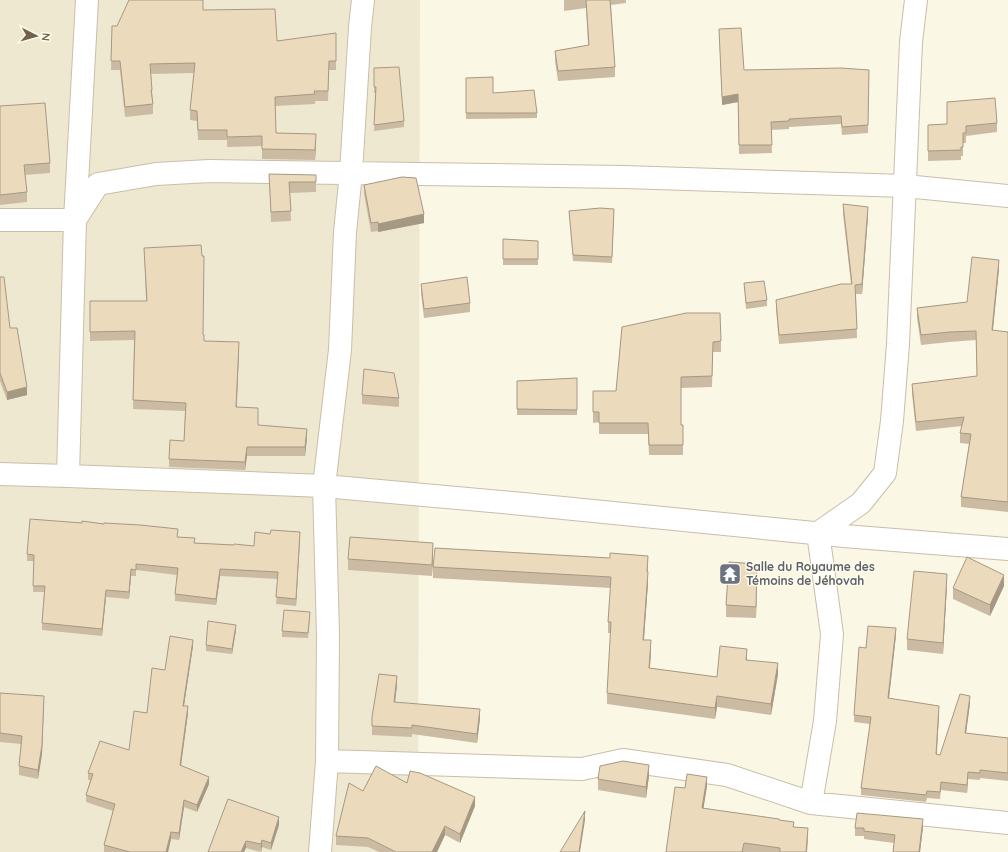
<svg xmlns="http://www.w3.org/2000/svg" width="1008" height="852" font-family="Quicksand,sans-serif">
<style>
.residential{fill:#efe8d1}
.lines{fill:none;stroke-linecap:round;stroke-linejoin:round}
.street-casing{stroke:#c9beaa;stroke-width:24}
.street{stroke:#fff;stroke-width:22}
.wall{fill:#cbbba2}
.shaded-wall{fill:#a59984}
.building{fill:#ecdabc;stroke:#a59984}
.labels{text-anchor:middle;stroke-width:3;stroke-linejoin:round;paint-order:stroke}
.worship-label{font-size:12px;font-weight:bold;fill:#5b616d;stroke:#fefbeb;text-anchor:start}
</style>
<rect width="100%" height="100%" fill="#fbf7e5"/>
<!-- residential -->
<path class="residential" d="M0,0H420L418,852H0Z"/>
<g class="lines">
<!-- street casing -->
<g class="street-casing">
<path id="street" d="M0,220H75L98,184L156,174L209,171L624,177L905,186L1008,196
M0,474L68,476L324,486L523,504L844,536L1008,549
M68,476L75,220L87,0
M327,761L582,769L623,760L727,775L811,803L1008,823
M811,803L825,721L832,634L818,533L861,503L885,473L892,421L898,344L911,42L916,0
M320,852L327,761L328,635L324,486L340,350L345,232L351,173L360,27L363,0"/>
</g>
<!-- street -->
<use href="#street" class="street"/>
</g>
<!-- wall -->
<path class="wall" d="M564,0H626V3L611,5L615,67V77L558,81L555,61V51L588,45L586,8L564,11Z
M203,10L277,41L336,33V70H329L328,101H315V104L275,106L276,133L316,144L315,160L262,159V146L227,147V140H198L197,121L190,120V110L194,73L151,74L153,104V114L125,117L120,70H111L112,26H117Z
M719,29L744,70H869L868,133L842,135L841,124L789,127V129L771,130L772,153L739,154L738,102L722,105Z
M374,68L404,121V127L374,131L376,93H374Z
M466,78L493,93L537,113V118L466,119Z
M0,106L50,163V173L25,175L27,192V202L0,205Z
M997,123V132L966,136V143H963V156H961V160L928,161V125Z
M269,174L316,175V192L290,193L291,221L271,222Z
M364,185L424,223L378,232V231L371,232L364,194Z
M843,204L868,216L862,294H856L857,338L779,344L776,309V300L851,284L843,214Z
M614,209L612,263L573,261L569,211Z
M503,239L538,241V265H503Z
M144,248L203,335L204,341L239,350L237,407L258,425L307,438L305,456H247L245,470L169,467V459L184,441L185,411L133,409L134,340L90,341V301H146Z
M999,269L992,330L1008,332V512L961,507V497L969,444L960,443V433L962,426L916,431L912,394V384L977,376L976,340L949,342L921,345L917,318V308L967,302Z
M0,277L10,328L27,395L7,400L0,381Z
M744,283L767,300V306L746,309Z
M421,284L470,303V312L424,318L421,293Z
M622,327L721,341V352H713L712,387L681,388V425H683V455H649L648,434H599V422L593,423V412L616,391Z
M577,378V415H517V381Z
M362,395L399,398V407L362,404Z
M178,537L195,543L234,545L254,546L300,539L296,606L276,604L278,579L220,576L216,605L175,601V594L177,575L136,570V576H131L129,599L106,597L102,636L42,630V623L44,592H33L34,561H27V554Z
M433,555L432,576L348,570V559Z
M433,567H648V583L644,640L651,651L650,668L717,677L747,660L778,674L771,715L717,707L715,719L607,704V693L611,633H608V622L611,588L433,578Z
M757,575L756,618L726,617V605Z
M947,585L943,654L907,650V639Z
M1004,586L990,616L953,599V588Z
M310,618L308,638L282,637V631Z
M236,630L232,654L206,651V645Z
M896,635L889,699L939,714L937,754L940,755L970,703L966,733L1008,738V781L980,778V780L968,779L967,793L941,790L940,799L927,798L926,802L861,795V788L870,724L854,722V715L866,648Z
M193,646L184,706L188,713L181,766L209,784L197,812L184,807L179,840L171,839L168,852H104V845L113,811L86,802V795L90,780H88V773L129,750L147,713L165,670Z
M397,685L395,702L480,718L477,743L412,734V737L372,735V717Z
M0,693L44,705L42,754L38,779L19,775V766L21,744L0,742Z
M649,776L646,798L598,790V779Z
M407,783L475,806L460,843L445,835L437,852H379L368,847L336,845V836L363,791Z
M707,786L703,809L779,820L794,827L808,837L807,852H666L685,788Z
M279,825L271,850L262,847L261,852L246,848L208,852Z
M923,827L920,852H893L894,843L864,839V836H855V828Z"/>
<!-- shaded-wall -->
<path class="shaded-wall" d="M738,94V102L722,105V97Z
M316,134V144L315,160V150Z
M868,207V216L862,294V284Z
M424,214V223L378,232V224Z
M999,260V269L992,340V330Z
M239,342V350L236,416V407Z
M27,387V395L7,400V392Z
M307,429V438L305,456V447Z
M247,447V456L245,470V462Z
M300,532V539L296,606V599Z
M433,543V555L432,576V565Z
M757,564V575L756,618V607Z
M131,569V576L129,599V592Z
M220,569V576L216,605V599Z
M648,572V583L643,651V640Z
M947,574V585L943,654V643Z
M1004,575V586L990,616V605Z
M106,590V597L102,636V629Z
M236,625V630L232,654V649Z
M896,628V635L888,706V698Z
M193,640V646L183,712V706Z
M651,640V651L649,679V668Z
M747,649V660H746Z
M778,663V674L771,715V704Z
M397,676V685L394,711V702Z
M44,696L42,754L38,779V770Z
M717,696V707L715,719V708Z
M970,696V703L965,741V733Z
M188,706V713L180,772V765Z
M939,706V714L936,761V754Z
M480,709V718L477,743V734Z
M649,765V776L646,798V787Z
M968,772V779L967,793V785Z
M209,777V784L197,812V805Z
M707,777V786L702,818V808Z
M475,797V806L460,843V834Z
M184,800V807L179,840V833Z
M585,811V820L580,852H579Z
M279,817V825L271,850V843Z
M923,819V827L920,852H919Z
M445,826V835L437,852H432Z
M808,828L807,852H806Z
M171,832V839L168,852H166Z
M262,840V847L261,852V844Z
M246,841V848L244,852H241Z"/>
<!-- building -->
<path class="building" d="M129,0H203V10L275,9L277,41L336,33V61H329L328,91H314L315,94L275,97L276,133L316,134L315,150L262,149V136L227,137V130H198L197,111L190,110L195,63L150,64L152,90H151L153,104L125,107L120,61H111L112,26H117Z
M586,0H610L615,67L558,71L555,51L589,45Z
M741,28L744,70L841,68L869,70L868,125L842,127L841,116L789,119V121L771,122L772,145H739L738,94L722,97L719,29Z
M399,67L404,121L374,125L376,87H374V68Z
M493,77V93L534,90L537,113H466V78Z
M995,98L997,123L966,126V133H963V147H961V150L928,151V125L947,124V102Z
M45,103L50,163L24,165L27,192L0,195V106Z
M269,174L316,175V182H289L291,211L271,212Z
M402,177L416,178L424,214L378,224V222L371,223L364,185Z
M843,204L868,207L862,284L855,285L857,329L779,335L776,300L841,284H852Z
M600,208L614,209L612,257L573,255L569,211Z
M503,239L538,241V259H503Z
M201,245L202,256H204L203,335H204V341L239,342L236,407L258,408V425L307,429L305,447H247L245,462L169,459L170,440L184,441L186,403L133,400L135,331L90,332V301H147L144,248Z
M972,257L999,260L992,330L1008,332V502L961,497L971,434L960,433L964,417L916,422L912,384L977,376L976,331L949,332L921,335L917,308L967,302Z
M0,277H4L10,328H17L27,387L7,392L0,373Z
M467,277L470,303L424,309L421,284Z
M764,281L767,300L746,303L744,283Z
M686,313H720L721,341L713,342L712,376L681,377V425H683V445H649L648,423H599V412H593V391H616L622,327Z
M364,369L394,373L399,398L362,395Z
M577,378V410L517,409V381Z
M30,519L82,523V521L104,524V523L140,525L178,529L177,537L195,538L194,543L234,545V544L254,546L255,532L270,534L271,530L300,532L296,599L276,597L278,572L220,569L216,599L175,594L178,568L136,564V570L131,569L129,592L106,590L102,629L42,623L45,586H33L34,555L27,554Z
M350,537L433,543L432,565L348,559Z
M435,548L610,558V553L648,556L647,572H648L643,640H651L649,668L717,677L720,646L747,649L746,660L778,663L771,704L717,696L715,708L607,693L611,622H608L611,577L433,567Z
M967,557L1004,575L990,605L953,588Z
M729,562L757,564L756,607L726,605Z
M914,571L947,574L943,643L907,639Z
M284,610L310,612L308,633L282,631Z
M208,621L236,625L232,649L206,645Z
M868,626L896,628L888,698L939,706L936,754L940,755L960,694L970,696L965,733L1008,738V773L980,770V773L968,772L967,785L941,782L940,792L927,791L926,795L861,788L871,717L854,715L859,647L866,648Z
M170,636L193,640L183,706H188L180,765L209,777L197,805L184,800L179,833L171,832L166,852H130L104,845L115,804L86,795L93,774L88,773L100,741L129,750L134,711L147,713L152,668L165,670Z
M379,674L397,676L394,702L480,709L477,734L412,725V728L372,726V717Z
M0,693L44,696L42,745L38,770L19,766L22,736L0,733Z
M623,761L649,765L646,787L598,779L600,766Z
M376,766L407,783L410,771L420,773L475,797L460,834L445,826L432,852H396L368,838L336,836L349,783L363,791Z
M687,774L707,777L702,808L779,819V820L794,822L793,827L808,828L806,852H780V848L744,843L742,852H666L675,787L685,788Z
M228,799L279,817L271,843L262,840L261,844L246,841L241,852H208Z
M585,811L579,852H560Z
M857,813L923,819L919,852H893L895,835L864,831V828H855Z"/>
<!-- icons -->
<defs>
<g id="temple-square" transform="scale(1.15)"><rect x="-9" y="-9" width="18" height="18" rx="4" fill="#6b7280" stroke="#fefbeb"/><path d="M0-6L5-2H3V0L6.5 2.5H4V6H1.5V3h-3V6H-4V2.5H-6.5L-3 0V-2H-5Z" fill="#fff"/></g>
</defs>
<g fill-rule="evenodd">
<use href="#temple-square" x="730" y="574"/>
</g>
<g class="labels">
<!-- worship labels -->
<g class="worship-label">
<text x="746" y="571">Salle du Royaume des<tspan x="746" dy="14">Témoins de Jéhovah</tspan></text>
</g>
</g>
<!-- north arrow -->
<g transform="translate(36 36) rotate(96)" stroke="#fefbeb" stroke-width="3" paint-order="stroke">
<path d="M0-3L7 15L0 10L-7 15Z" fill="#72624c"/>
<text y="-6" font-size="11" font-weight="bold" text-anchor="middle" fill="#72624c">N</text>
</g>
</svg>
